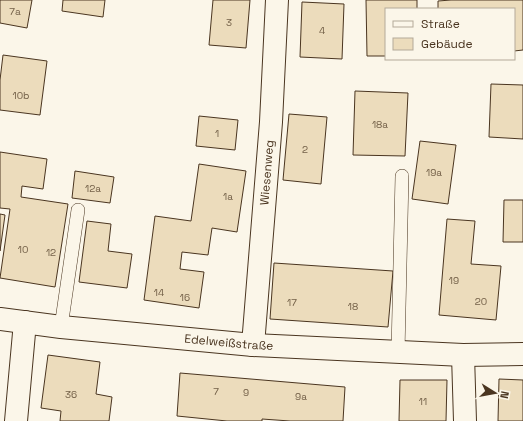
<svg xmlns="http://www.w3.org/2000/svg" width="523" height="421" font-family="'Space Grotesk',sans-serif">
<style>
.building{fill:#ecdcbc;stroke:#4a3520}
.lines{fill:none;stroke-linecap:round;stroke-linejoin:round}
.lane-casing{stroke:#4a3520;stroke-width:14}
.street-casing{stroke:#4a3520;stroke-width:24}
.secondary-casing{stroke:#4a3520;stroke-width:24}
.lane{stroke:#fbf6e9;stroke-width:13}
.street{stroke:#fbf6e9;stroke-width:22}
.secondary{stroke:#fbf6e9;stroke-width:22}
.labels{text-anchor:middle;stroke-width:3;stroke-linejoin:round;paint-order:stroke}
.number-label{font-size:10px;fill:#725f47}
.street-label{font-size:12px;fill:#4a3520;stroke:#fbf6e9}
</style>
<rect width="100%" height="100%" fill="#fbf6e9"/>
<!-- building -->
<path class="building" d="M0,0H32L27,28L0,23Z
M63,0H105L103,17L62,11Z
M213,0H250L246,48L209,45Z
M366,0H417V9H386V56H367Z
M451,0H523V50L514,51V9H438V1Z
M302,2L344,4L342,59L300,57Z
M3,55L47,61L40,115L0,110V80Z
M491,84L523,85V139L489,137Z
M355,91L408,93L405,156L353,155Z
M289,114L327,117L321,184L283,180Z
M199,116L238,120L235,150L196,146Z
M420,141L456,145L448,204L412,199Z
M0,152L47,159L43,189L22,186L21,197L68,204L55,287L0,278L10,209L0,208Z
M199,164L246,171L237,232L212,228L208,255L182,252L180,269L204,272L199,308L144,300L155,216L191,221Z
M75,171L114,177L110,203L72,198Z
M504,200H523V242H503Z
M0,214L5,215L0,251Z
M447,219L475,221L471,264L501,266L496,320L439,315Z
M87,221L111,224L108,251L132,254L127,288L79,282Z
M274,263L393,271L388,327L270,319Z
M48,355L100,362L96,394L112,397L109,421H60L61,411L41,408Z
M180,373L345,387L343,421H290L262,419V421H227L177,416Z
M499,379L523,380V421H498Z
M400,380H447L446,421H399Z"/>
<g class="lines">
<!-- lane casing -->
<g class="lane-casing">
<path id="lane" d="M61,327L78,210
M398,352L402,176"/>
</g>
<!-- street casing -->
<g class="street-casing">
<g id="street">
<path id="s1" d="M253,345L271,122L277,0"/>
<path d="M463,355L465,421"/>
<path d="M16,421L25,322"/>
</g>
</g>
<!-- secondary casing -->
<g class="secondary-casing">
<g id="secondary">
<path id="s2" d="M0,319L61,327L253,345L463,355L523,354"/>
</g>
</g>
<!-- lane -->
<use href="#lane" class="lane"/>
<!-- street -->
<use href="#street" class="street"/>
<!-- secondary -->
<use href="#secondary" class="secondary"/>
</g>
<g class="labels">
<!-- number labels -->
<g class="number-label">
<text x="15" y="15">7a</text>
<text x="229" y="26">3</text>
<text x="322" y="34">4</text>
<text x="21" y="99">10b</text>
<text x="380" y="128">18a</text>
<text x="217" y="137">1</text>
<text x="305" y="153">2</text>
<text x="434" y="176">19a</text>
<text x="93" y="192">12a</text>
<text x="228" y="200">1a</text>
<text x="23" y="253">10</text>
<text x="51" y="256">12</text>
<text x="454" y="284">19</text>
<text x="159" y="296">14</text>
<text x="185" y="301">16</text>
<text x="481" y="305">20</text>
<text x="292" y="306">17</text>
<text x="353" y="310">18</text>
<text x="216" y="395">7</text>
<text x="246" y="396">9</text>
<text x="71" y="398">36</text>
<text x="301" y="400">9a</text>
<text x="423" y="405">11</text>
</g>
<!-- street labels -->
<g class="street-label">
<text dy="4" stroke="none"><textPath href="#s1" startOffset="173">Wiesenweg</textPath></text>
<text dy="4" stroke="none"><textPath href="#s2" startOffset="230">Edelweißstraße</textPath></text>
</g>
</g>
<!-- legend -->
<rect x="385" y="8" width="130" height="52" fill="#fbf6e9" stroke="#b4a999"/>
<rect x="393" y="21" width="20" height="6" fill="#fbf6e9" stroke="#b4a999"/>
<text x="421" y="28" font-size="12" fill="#4a3520">Straße</text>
<rect x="393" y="38" width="20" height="12" fill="#ecdcbc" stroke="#b4a999"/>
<text x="421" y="48" font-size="12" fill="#4a3520">Gebäude</text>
<!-- north arrow -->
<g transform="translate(495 393) rotate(101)" stroke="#fbf6e9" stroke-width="3" paint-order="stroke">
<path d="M0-3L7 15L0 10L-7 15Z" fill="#4a3520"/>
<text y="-6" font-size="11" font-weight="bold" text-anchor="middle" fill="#4a3520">N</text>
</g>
</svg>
